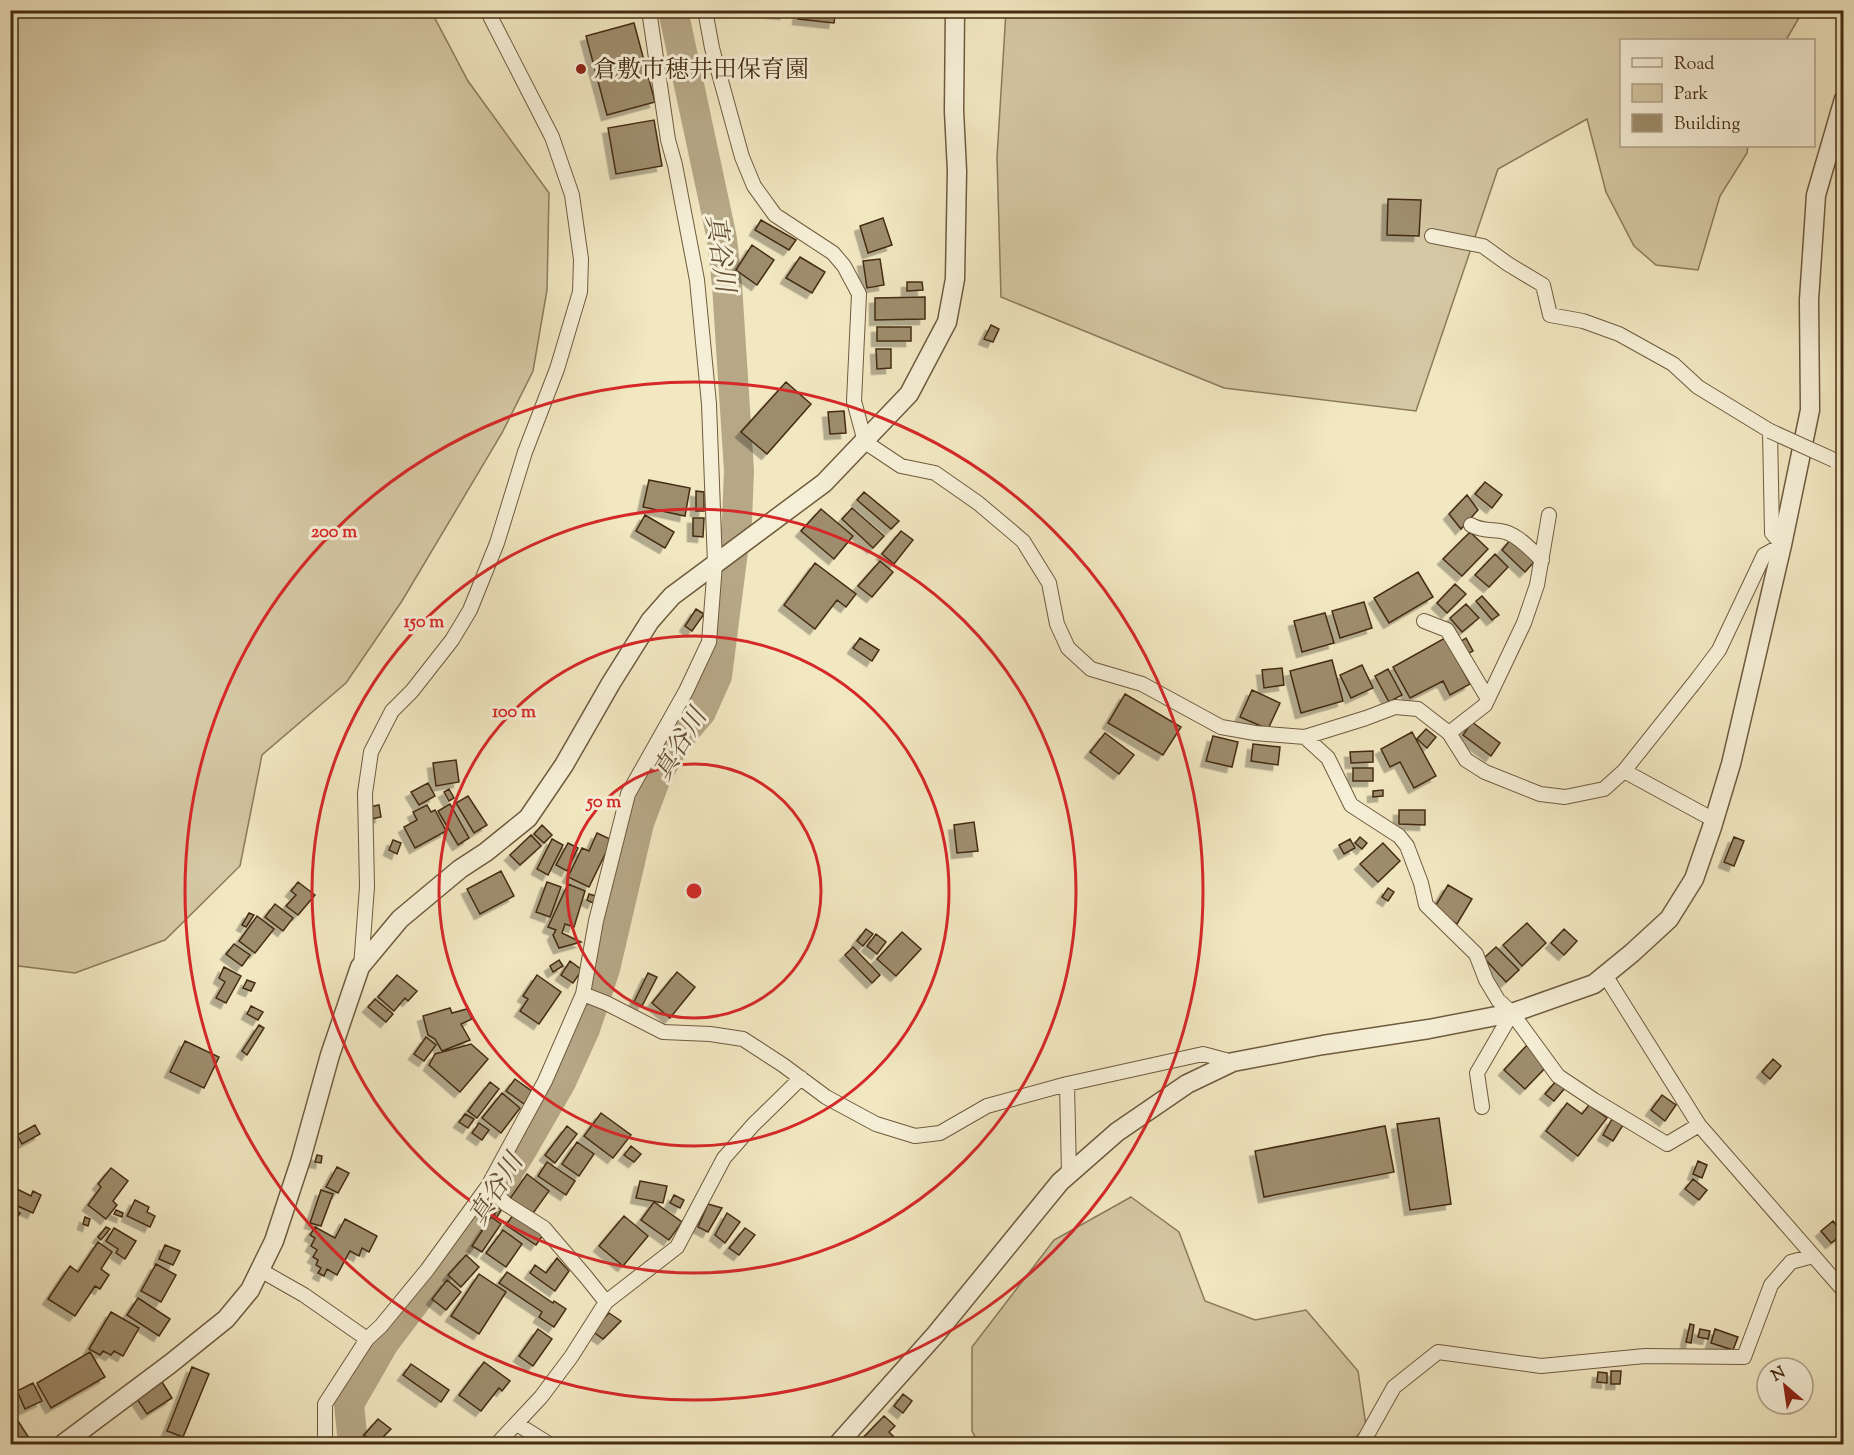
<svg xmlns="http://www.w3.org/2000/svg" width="1854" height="1455" font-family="'Sorts Mill Goudy','Noto Serif JP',serif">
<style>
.green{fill:#d4c7a3;stroke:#8c7a5a;stroke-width:1.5}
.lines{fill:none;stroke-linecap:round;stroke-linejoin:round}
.river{stroke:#b6a786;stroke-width:30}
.building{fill:#9e8d6d;stroke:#442c12;stroke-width:1.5;filter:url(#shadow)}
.minor-casing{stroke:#6f5b3e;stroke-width:16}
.tertiary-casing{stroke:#6f5b3e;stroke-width:21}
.minor{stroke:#f6efd7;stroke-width:14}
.tertiary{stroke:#f6efd7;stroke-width:18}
.minor-bridge-casing{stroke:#6f5b3e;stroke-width:16;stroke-linecap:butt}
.minor-bridge{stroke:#f6efd7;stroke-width:14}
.ring{fill:none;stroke:#d62828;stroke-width:3}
.poi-dot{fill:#8f2418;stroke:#f6efd7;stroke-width:2}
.labels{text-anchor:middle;stroke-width:6;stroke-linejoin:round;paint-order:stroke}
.poi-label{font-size:24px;fill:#442c12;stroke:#f6efd7;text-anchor:start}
.water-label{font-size:26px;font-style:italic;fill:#665135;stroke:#f6efd7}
.centre{fill:#d62828;stroke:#f6efd7;stroke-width:3}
.ring-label{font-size:18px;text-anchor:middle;font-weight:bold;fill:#d62828;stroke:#f6efd7;stroke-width:6;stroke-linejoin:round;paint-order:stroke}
</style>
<defs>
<filter id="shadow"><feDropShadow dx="-5.5" dy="5.5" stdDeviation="0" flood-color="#0004"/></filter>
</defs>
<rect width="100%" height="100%" fill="#f1e7c1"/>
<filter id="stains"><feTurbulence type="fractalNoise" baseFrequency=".00333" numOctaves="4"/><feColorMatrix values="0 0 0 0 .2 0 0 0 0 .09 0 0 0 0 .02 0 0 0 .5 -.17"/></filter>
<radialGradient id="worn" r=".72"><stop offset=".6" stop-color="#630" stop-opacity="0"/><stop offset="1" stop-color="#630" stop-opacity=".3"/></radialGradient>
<!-- green -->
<path class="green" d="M11,10L431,11L468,81L549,193L547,290L533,371L502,433L402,601L346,683L262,755L240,866L165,940L75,973L11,965Z
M1006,11H1803L1786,40H1622V146H1748L1747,153L1720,196L1698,270L1656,265L1634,246L1606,192L1587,119L1498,169L1416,411L1224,388L1001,297L997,157Z
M1131,1197L1179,1232L1205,1301L1255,1320L1306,1310L1358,1371L1366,1426L1350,1444H979L972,1431V1347L1054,1240Z"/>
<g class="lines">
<!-- river -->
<path class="river" d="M353,1444L349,1404L384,1343L476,1221L520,1153L561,1082L585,1029L605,969L639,823L657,775L677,740L701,712L717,676L737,520L739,471L727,285L722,239L673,10"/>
</g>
<!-- building -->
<path class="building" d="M765,10H785V14L764,12Z
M799,10H836L834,23L798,19Z
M634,23L655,102L607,115L586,36Z
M654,120L662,166L616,174L608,128Z
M1388,199L1421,200L1419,236L1387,235Z
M883,218L892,245L868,253L860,226Z
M761,220L796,240L789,250L755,230Z
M752,245L774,260L757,285L736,270Z
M800,257L825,272L812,293L786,278Z
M880,259L884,285L867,288L863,261Z
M907,282H922L923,290L907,291Z
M925,297V319L875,320V298Z
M991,325L999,329L993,342L984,339Z
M877,327H911V341H877Z
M876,349H891V368L877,369Z
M786,382L811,404L767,454L741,432Z
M844,411L846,433L830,434L828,412Z
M649,480L690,488L685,516L643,507Z
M1485,482L1502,495L1492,508L1475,494Z
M696,491L704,492V511H696Z
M864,492L899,521L891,529L857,500Z
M1467,495L1478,510L1461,529L1449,514Z
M852,508L884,536L873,548L842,519Z
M821,509L853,536L834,559L801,531Z
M645,515L674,532L665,548L636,531Z
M693,518H704L703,537L693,536Z
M901,531L913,540L894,564L882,554Z
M1470,532L1488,549L1462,576L1443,559Z
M1511,539L1534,562L1525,572L1502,550Z
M1495,554L1508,567L1489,587L1475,575Z
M880,561L893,572L872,597L858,586Z
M815,563L856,594L846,607L837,600L815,629L784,605Z
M1418,572L1433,597L1389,623L1374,598Z
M1455,584L1466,594L1447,613L1437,603Z
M1482,596L1499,615L1492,620L1476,601Z
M1364,602L1372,628L1340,638L1332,611Z
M1466,604L1479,618L1462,632L1450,618Z
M696,609L704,614L692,631L685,626Z
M1325,613L1334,643L1302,652L1294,621Z
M860,638L879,650L872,661L853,648Z
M1445,638L1470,684L1450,695L1443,681L1410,698L1393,667Z
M1466,638L1473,651L1467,654L1460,642Z
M1332,660L1343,701L1301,713L1290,671Z
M1362,665L1373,688L1351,698L1340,675Z
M1282,668L1284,685L1264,688L1262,670Z
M1388,669L1402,695L1389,702L1375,676Z
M1252,690L1280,703L1268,729L1240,717Z
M1125,694L1181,727L1163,755L1108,723Z
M1472,722L1500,743L1491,756L1463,735Z
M1426,729L1436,737L1427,748L1417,739Z
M1412,732L1436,776L1414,788L1400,762L1390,767L1381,749Z
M1105,733L1134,755L1119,774L1090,752Z
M1213,736L1238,742L1232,767L1206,761Z
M1253,744L1280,747L1278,765L1251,761Z
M1373,751V762L1351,763L1350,752Z
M456,760L459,782L436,786L433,763Z
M1353,768H1373V781H1353Z
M428,783L435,796L419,805L411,792Z
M449,789L454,798L449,801L444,792Z
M1383,790V796L1373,797V791Z
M468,796L487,825L474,833L456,803Z
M450,804L469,838L458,845L438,811Z
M379,805L381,817L371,819L369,807Z
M427,805L431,812L435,810L446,831L415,848L404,827L417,820L413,812Z
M1399,810H1425V825L1399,824Z
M974,822L978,851L957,853L954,825Z
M542,825L552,835L544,843L534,834Z
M597,833L612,840L589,887L568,877L582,848L589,851Z
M531,835L541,846L520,865L510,855Z
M1360,837L1367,843L1362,849L1355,843Z
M1734,837L1744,841L1734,866L1724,862Z
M552,839L563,845L548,875L537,869Z
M1350,839L1355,848L1344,854L1339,845Z
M393,840L401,843L397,854L389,850Z
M568,843L578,848L567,871L556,865Z
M1383,843L1400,861L1378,882L1360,864Z
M501,871L514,896L480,914L467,889Z
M298,882L315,895L298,915L286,906L296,895L291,891Z
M547,882L561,887L550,917L536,912Z
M568,884L585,891L574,927L565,924L562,933L581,942L559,948L553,935L556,930L548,927Z
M1448,885L1472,899L1457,924L1433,910Z
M1388,888L1394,892L1388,901L1382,897Z
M589,894L596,896L593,903L587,900Z
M275,904L293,918L283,931L265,917Z
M249,913L254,915L246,927L242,925Z
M257,916L274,929L255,953L239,941Z
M1527,923L1546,943L1522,966L1503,945Z
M866,929L873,934L863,946L857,941Z
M1564,929L1577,941L1564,955L1551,943Z
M902,932L921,949L896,976L877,959Z
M876,934L886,942L877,954L867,946Z
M234,944L250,955L242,966L226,954Z
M853,947L880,975L872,983L845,955Z
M1496,947L1519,970L1506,982L1484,958Z
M559,960L563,966L553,972L550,966Z
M570,961L582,970L573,983L561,975Z
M224,967L241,976L226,1003L216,998L225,982L219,978Z
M677,972L695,987L670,1018L652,1003Z
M648,973L657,977L642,1006L634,1002Z
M397,975L417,991L408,1001L405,998L394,1011L378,997Z
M537,975L561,992L539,1024L520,1011L528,999L523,996Z
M247,980L255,983L251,991L243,988Z
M375,999L393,1014L386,1022L368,1007Z
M251,1006L263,1012L258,1020L247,1014Z
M450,1008L452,1013L467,1009L472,1019L461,1024L470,1040L442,1051L435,1039L428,1035L423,1016Z
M259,1025L264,1028L247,1055L242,1051Z
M426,1037L436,1045L424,1061L414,1054Z
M185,1041L219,1057L204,1088L170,1072Z
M471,1044L488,1059L460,1092L429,1065L435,1054Z
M1527,1045L1548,1065L1525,1089L1504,1070Z
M1773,1059L1781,1066L1770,1079L1762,1072Z
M515,1079L533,1092L524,1104L506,1091Z
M1556,1081L1565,1088L1554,1101L1545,1094Z
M490,1082L499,1089L477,1118L468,1111Z
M502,1093L520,1108L501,1133L482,1118Z
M1662,1095L1676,1105L1665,1121L1651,1110Z
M1567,1103L1582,1114L1589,1105L1607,1118L1578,1156L1546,1131Z
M601,1113L631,1135L613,1158L584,1136Z
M465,1114L474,1119L468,1128L459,1122Z
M1439,1118L1451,1204L1410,1210L1397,1124Z
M1612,1119L1623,1125L1613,1141L1603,1135Z
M479,1123L489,1130L482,1140L472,1133Z
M35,1125L40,1134L22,1144L17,1135Z
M567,1126L577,1134L555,1163L545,1155Z
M1385,1126L1394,1172L1264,1197L1255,1151Z
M577,1142L594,1154L579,1176L562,1164Z
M631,1146L641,1154L634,1162L624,1155Z
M317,1155L322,1156L321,1163L315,1162Z
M1698,1161L1707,1165L1702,1178L1693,1174Z
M547,1162L575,1181L566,1195L538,1176Z
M337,1167L349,1173L338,1193L326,1187Z
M111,1168L128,1181L113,1201L117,1205L106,1219L88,1205L101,1187L98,1184Z
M527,1174L549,1191L531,1216L509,1200Z
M1693,1179L1707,1190L1699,1200L1685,1189Z
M640,1181L667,1186L663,1203L636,1198Z
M17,1189L31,1196L33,1191L41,1195L33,1213L11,1203Z
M321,1190L333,1194L321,1226L310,1223Z
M674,1195L684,1200L680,1208L670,1203Z
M135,1200L149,1207L147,1212L155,1216L150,1227L127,1216Z
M654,1202L682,1222L669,1240L641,1220Z
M708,1204L722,1208L708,1232L698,1227Z
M499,1207L502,1209L497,1217L494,1215Z
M10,1208L20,1213L10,1228Z
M116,1210L123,1213L122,1217L114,1214Z
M727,1213L740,1222L725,1243L715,1235Z
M513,1215L543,1235L536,1245L506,1225Z
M624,1216L648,1236L623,1266L599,1246Z
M85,1217L90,1219L88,1226L83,1224Z
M491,1217L501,1224L482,1252L472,1246Z
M345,1219L377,1236L369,1252L362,1248L359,1256L350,1251L337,1275L327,1269L324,1276L318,1273L321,1268L316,1265L318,1260L313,1257L317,1250L311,1246L315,1238L310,1235L315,1227L335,1238Z
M1833,1221L1843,1234L1831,1243L1821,1231Z
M106,1227L110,1229L101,1240L98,1237Z
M114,1228L136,1241L125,1259L116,1253L118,1249L106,1241Z
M745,1228L755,1235L739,1255L729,1248Z
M503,1230L522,1244L506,1267L486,1253Z
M98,1242L112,1252L101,1269L109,1275L100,1289L95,1286L75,1316L48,1299L70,1266L78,1272Z
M165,1245L180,1251L173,1265L159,1259Z
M466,1255L479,1267L461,1287L448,1275Z
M557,1258L569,1271L555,1291L530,1273L535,1265L546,1273Z
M156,1264L176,1275L161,1302L141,1291Z
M507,1272L553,1303L554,1301L566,1309L554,1327L539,1317L542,1312L499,1283Z
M479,1274L506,1292L479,1334L451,1316Z
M447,1280L461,1292L446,1310L432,1299Z
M138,1298L170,1319L159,1336L127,1315Z
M111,1312L139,1328L123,1356L114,1351L111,1355L103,1351L100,1355L89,1349Z
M609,1313L621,1321L603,1339L592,1331Z
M1690,1324L1694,1325L1691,1343L1686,1342Z
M538,1329L552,1339L533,1366L519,1356Z
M1700,1329L1710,1331L1708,1339L1698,1337Z
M1715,1329L1738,1337L1733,1350L1711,1343Z
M90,1352L105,1377L51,1408L37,1383Z
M484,1362L510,1381L502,1391L499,1388L481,1411L459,1395Z
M411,1364L449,1390L441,1402L403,1375Z
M192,1367L209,1374L183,1437L167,1431Z
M1611,1371H1621L1620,1384H1611Z
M1598,1372L1607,1373V1383L1597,1382Z
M162,1382L172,1398L147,1414L137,1399Z
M33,1383L42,1401L25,1409L17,1391Z
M903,1394L912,1401L903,1413L894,1406Z
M884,1416L895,1426L889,1432L897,1440L893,1444H857Z
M378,1419L391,1429L376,1444L364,1435Z
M18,1421L29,1438L19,1444H10V1426Z"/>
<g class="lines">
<!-- minor casing -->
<g class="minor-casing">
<path id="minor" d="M705,10L712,48L742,157L754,186L775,215L833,253L844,266L859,294L854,401L865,442L901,466L935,473L978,503L1023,541L1049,583L1057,624L1068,648L1091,669L1142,684L1221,727L1255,733L1305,737L1366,718L1395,707L1418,709L1449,733L1466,760L1485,772L1540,794L1565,797L1604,789L1624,771L1698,678L1719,650L1764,555L1782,545L1772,533L1770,431L1698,387L1673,364L1619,334L1583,321L1550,315L1543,285L1508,264L1483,246L1432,236
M1471,525C1485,533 1497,528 1508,533C1521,538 1532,551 1542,560
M1424,621L1447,630L1488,699
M1449,733L1485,705L1524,623L1537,585L1549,515
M1305,737L1328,758L1351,805L1399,836L1407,846L1421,883L1426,905L1476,954L1486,980L1498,1000L1512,1013L1558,1076L1594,1100L1667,1144L1699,1125
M1624,771L1714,820
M361,967L367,887L365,793L371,752L392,711L412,691L452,640L470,610L497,543L525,452L557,369L580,292L581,259L572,195L552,137L491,18L489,10
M1605,975L1699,1125L1844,1291
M583,994L606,1003L663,1032L710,1034L743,1039L783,1065L826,1097L876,1124L915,1136L940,1133L987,1106L1067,1084L1203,1054L1233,1062
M1067,1084L1069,1174
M1482,1107L1477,1073L1512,1013
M488,1186L506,1204L544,1228L586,1277L606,1302L677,1247L724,1158L753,1125L801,1078
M260,1270L304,1295L367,1339L381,1326L427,1270L488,1186L545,1081L583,994L596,921L628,794L686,691L709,642L715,564L709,404L697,280L675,165L668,140L649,10
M517,1424L549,1444
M325,1444V1404L367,1339
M497,1444L541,1397L571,1357L606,1302
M1362,1444L1394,1387L1438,1352L1541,1366L1645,1356L1744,1357L1771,1285L1791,1262L1813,1256"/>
</g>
<!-- tertiary casing -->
<g class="tertiary-casing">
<path id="tertiary" d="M63,1444L170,1364L226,1319L250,1290L274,1241L301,1159L330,1055L360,967L400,919L460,869L486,852L528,818L564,765L611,683L650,621L672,596L824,483L909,394L947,322L955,279L957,171L954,111L955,10
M838,1444L936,1334L1060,1182L1117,1132L1187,1084L1233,1062L1323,1045L1429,1029L1512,1013L1594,984L1632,953L1669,919L1694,879L1712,827L1731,764L1782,545L1810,410L1809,300L1816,195L1844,99"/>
</g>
<!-- minor -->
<use href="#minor" class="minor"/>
<!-- tertiary -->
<use href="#tertiary" class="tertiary"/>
<!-- minor-bridge casing -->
<g class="minor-bridge-casing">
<path id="minor-bridge" d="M1770,431L1834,460"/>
</g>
<!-- minor-bridge -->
<use href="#minor-bridge" class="minor-bridge"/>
</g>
<!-- distance rings -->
<g class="ring">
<circle cx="694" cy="891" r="127"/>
<circle cx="694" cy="891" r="255"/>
<circle cx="694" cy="891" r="382"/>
<circle cx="694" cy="891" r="509"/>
</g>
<!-- markers -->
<circle class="poi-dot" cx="581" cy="69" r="6"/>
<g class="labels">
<!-- poi labels -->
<g class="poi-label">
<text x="593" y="77">倉敷市穂井田保育園</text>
</g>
<!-- water labels -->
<g class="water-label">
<text transform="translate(721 253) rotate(82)" y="9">真谷川</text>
<text transform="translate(679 744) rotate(-59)" y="9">真谷川</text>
<text transform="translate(495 1189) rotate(-58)" y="9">真谷川</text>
</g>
</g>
<circle cx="694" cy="891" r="9" class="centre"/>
<g class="ring-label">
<text x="334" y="537">200 m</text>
<text x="424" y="627">150 m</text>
<text x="514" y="717">100 m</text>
<text x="604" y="807">50 m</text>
</g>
<!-- margin -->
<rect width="1854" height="1455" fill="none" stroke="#f1e7c1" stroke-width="36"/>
<rect x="12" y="12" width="1830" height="1431" fill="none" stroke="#442c12" stroke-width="3"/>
<rect x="18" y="18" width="1818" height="1419" fill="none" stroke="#442c12" stroke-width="1.5"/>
<!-- legend -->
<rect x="1620" y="39" width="195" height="108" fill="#f6efd7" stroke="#afa188" stroke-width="1.5"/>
<rect x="1632" y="58" width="30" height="9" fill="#f6efd7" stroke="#afa188" stroke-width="1.5"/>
<text x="1674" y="69" font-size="18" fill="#442c12">Road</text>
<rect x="1632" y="84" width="30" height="18" fill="#d4c7a3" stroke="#afa188" stroke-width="1.5"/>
<text x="1674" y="99" font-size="18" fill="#442c12">Park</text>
<rect x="1632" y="114" width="30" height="18" fill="#9e8d6d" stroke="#afa188" stroke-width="1.5"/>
<text x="1674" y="129" font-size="18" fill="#442c12">Building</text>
<!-- north arrow -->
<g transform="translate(1785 1386) rotate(331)"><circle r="28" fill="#f6efd7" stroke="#afa188" stroke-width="1.5"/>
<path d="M0-4.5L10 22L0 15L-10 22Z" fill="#8f2418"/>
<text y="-9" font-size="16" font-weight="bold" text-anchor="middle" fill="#442c12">N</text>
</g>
<rect width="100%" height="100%" filter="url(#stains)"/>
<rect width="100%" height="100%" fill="url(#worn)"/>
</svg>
